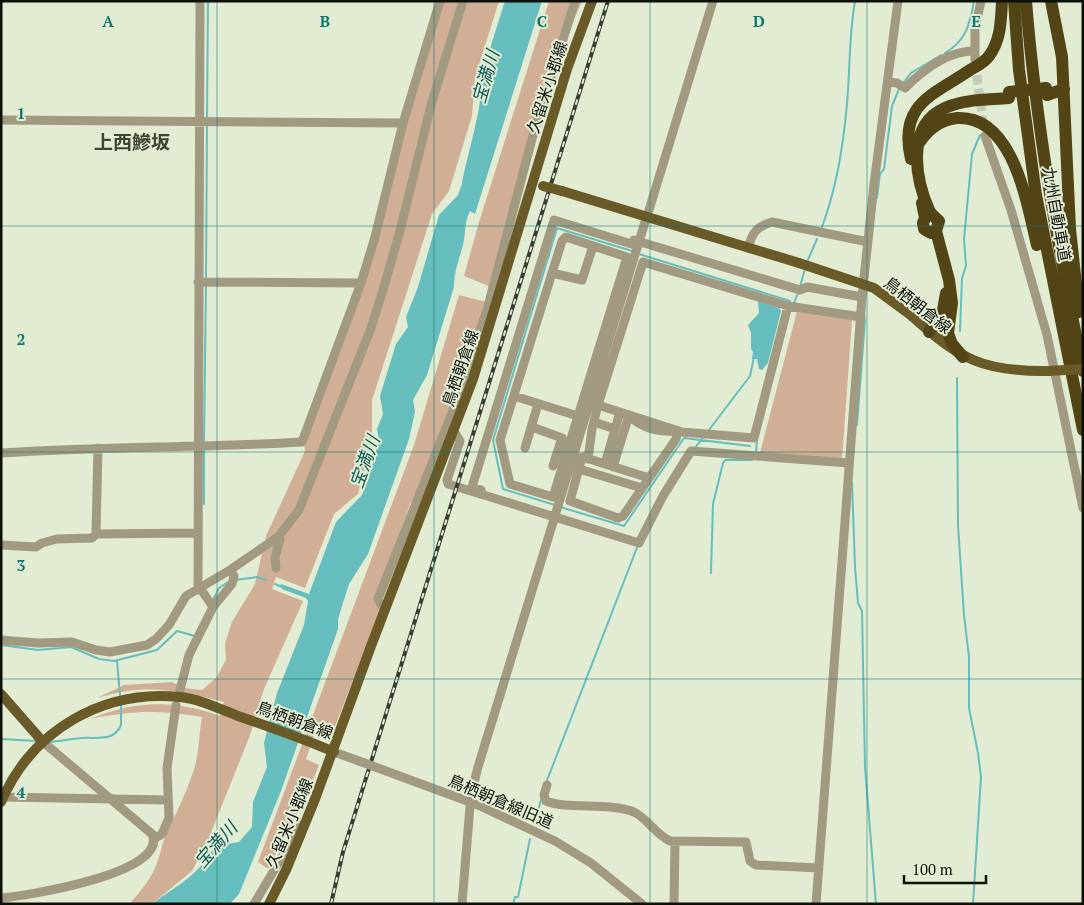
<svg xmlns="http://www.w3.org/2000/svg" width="1084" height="905" font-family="'PT Serif','Noto Sans JP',serif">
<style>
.green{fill:#d1af96}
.water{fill:#66bdbd}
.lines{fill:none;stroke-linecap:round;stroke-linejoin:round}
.stream{stroke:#66bdbd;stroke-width:2}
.minor-tunnel{stroke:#c1cbb5;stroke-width:9;stroke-dasharray:9 4.5;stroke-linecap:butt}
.minor{stroke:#a29a80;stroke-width:9}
.major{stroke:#6a5a28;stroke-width:10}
.highway{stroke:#524415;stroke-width:12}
.rail-casing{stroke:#383d31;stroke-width:4}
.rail{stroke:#e1ecd3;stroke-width:2;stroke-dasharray:5.5;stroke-linecap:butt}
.minor-bridge{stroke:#a29a80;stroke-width:9}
.major-bridge{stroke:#6a5a28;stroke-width:10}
.highway-bridge{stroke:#524415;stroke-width:12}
.grid{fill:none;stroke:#0f766e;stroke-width:1;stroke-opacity:0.55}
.labels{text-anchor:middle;stroke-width:4;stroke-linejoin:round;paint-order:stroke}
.street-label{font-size:16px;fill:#0d1008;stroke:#e1ecd3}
.water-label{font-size:18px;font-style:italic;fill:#095858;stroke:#e1ecd3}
.quarter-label{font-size:19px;font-weight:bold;fill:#3c4531;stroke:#e1ecd3}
.grid-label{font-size:16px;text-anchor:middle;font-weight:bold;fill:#0f766e;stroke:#e1ecd3;stroke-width:4;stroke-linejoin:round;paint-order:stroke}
</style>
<rect width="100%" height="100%" fill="#e1ecd3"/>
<!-- green -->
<path class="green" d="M443,1H499L475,78L472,116L449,191L432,214L372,400V441L358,494L334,514L305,588L276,577L272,589L303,601L264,689L249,738L206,845L192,871L152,904H129C139,893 148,883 154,870C159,860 161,848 165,837C175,815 188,790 195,766C199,751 199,733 202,717C157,710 135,710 90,719C136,700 174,700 220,716L224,702C177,690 145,683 97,698L124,685L172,682L184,688L202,690L216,678L226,660L225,643L232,622L255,584L266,536L305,451L304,444L365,281L406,124Z
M549,1H582L543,92L491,287L464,276L479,222Z
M459,295L487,302L422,505L411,502L376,598L381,607L334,729L317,727L306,759L319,765L309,790L268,869L258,862L414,445Z
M797,311L852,320L842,460L760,453Z"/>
<!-- water -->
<path class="water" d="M505,1H542L475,214L470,211C464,222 466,233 463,245C459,260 454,272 454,287L427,375L413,400L415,412L409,439L368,554L349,584L338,619V629L281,791L239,894L230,904H152C183,881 201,875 219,838L227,844L239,842L252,827L253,802L267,767L264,743L277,693L304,625L308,601L306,598L282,589L280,586L281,584L309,594L336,522L362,495L368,480L379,440L377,429L383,414L380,396L396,344L408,327L406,317L418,287L439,215L458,195L462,184C465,162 486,97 480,80Z
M758,301L779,308L781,311L768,363L762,370L759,369L757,359H752L753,352L751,349V333L748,325L759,313Z"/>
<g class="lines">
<!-- stream -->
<path class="stream" d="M945,53C966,41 970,24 974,1
M903,83L911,73L941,55
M207,119L208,1
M877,198L880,174L884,169L892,106L899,89
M822,227C837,186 843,147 847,104C850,70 849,35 855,1
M639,254L790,301
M807,262L817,239
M206,279L207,124
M800,286L805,269
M794,303L798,293
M960,331L962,278L966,266L964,239L972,154L980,135
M957,378L958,525L964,615L969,657V708L978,753L981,777L973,904
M857,425L865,320
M709,430L750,376L754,357
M204,442L206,284
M695,448L704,436
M204,449V504
M756,453L757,440
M852,482L855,567L858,603L862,611L865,767L876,904
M555,505L503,489L493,440L557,228L632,251
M560,507L624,526L684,438L750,446
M711,573L713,504L723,463L725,460H752
M235,580L257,577L266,580
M275,584L282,587
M213,600L219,588L228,582
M1,645L38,650L71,647L99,659L114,661L157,650L177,631L195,636
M117,661L120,695
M1,739L36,741
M49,742C60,741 71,739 82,738C97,737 114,742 121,725V705
M546,783L638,545
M535,822L541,800
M513,904L515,897H518L530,839"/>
<!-- minor-tunnel -->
<path class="minor-tunnel" d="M975,62L984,128"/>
<!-- minor -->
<path class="minor" d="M975,59V28L981,1
M888,82L897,83L905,88C922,71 948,51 974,51
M1,120L403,123
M985,136L1011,210L1047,335L1083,508
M649,210L713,1
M566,237L627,257L553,497L510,484L500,440L562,241Z
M634,240L800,290L807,287L862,297
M748,248C752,233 757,226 772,222L868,242
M552,273L582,280L593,246
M198,282L361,283
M514,396L578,416
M598,405L682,432L754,438L788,306
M594,422L615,429
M532,427L562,438L553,466
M454,431L460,441L447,480L448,484L639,543L663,496L691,451L849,463
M525,448L538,404
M1,453C101,446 202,448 302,442L361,283L375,237L403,123L440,1
M582,457L570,501L618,518L623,516L676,439L678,431C661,432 646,430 633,419
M583,457L649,478
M588,459L592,429L598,405L643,262L788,306L861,317
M605,464L620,412
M613,467L629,415
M579,469L642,488
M481,490L472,487L554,220L638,246
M96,534L98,448
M1,545L36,547L42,543L57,539L92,538L96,534L196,533
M276,568L275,558L280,539L278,537
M198,590L200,1
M213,607L232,584L234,576L230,570
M385,610L378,599L454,408L487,310L532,139L575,1
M1,640L38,643L72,642L96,650L110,652L147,645L156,639L169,625L186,596L230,570L278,537L299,510L371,328L383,290L400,231L431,105L463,1
M180,690L189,655L213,607L202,591L198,590
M334,752L359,761
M547,785L544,795L546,801C569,810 608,802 634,812C647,818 656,835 670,841L746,842L750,861L756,865L819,868
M1,797L168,800
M478,805L555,841L591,863L642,904
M154,839L162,834L169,818L167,768L176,705
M1,898C26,896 170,873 152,834L43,742
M254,904L301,825
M462,904L471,794L478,767L645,222
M674,904L675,843
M816,904L862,297L874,184L898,1"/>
<!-- major -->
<path class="major" d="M562,191L799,263
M912,316C959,359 983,372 1048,371
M1,694L43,742
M1,802C32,730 103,689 180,697C200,699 220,709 238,716C270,727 302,738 334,752
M269,904L286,870L315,799L371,646L473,379L567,69L592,1"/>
<!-- highway -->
<path class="highway" d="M1014,1L1019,70L1036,195L1083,430
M1026,1C1036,126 1058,248 1083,371
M1051,1L1062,57L1070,229L1079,312
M1047,95L1064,89
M916,148C925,132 937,120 957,118C1014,115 1027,205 1037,245
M911,159C898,104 933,95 970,70C977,66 984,63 989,56C1001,40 1001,20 1002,1
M922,203L925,218L923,223L924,229L931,233L936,231
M929,332L943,310L946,293
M963,357L952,344L948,333L952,303L949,280L936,231L939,221C935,217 931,215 929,210C915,178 906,125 945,108C964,99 989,100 1009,98"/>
<!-- rail casing -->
<g class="rail-casing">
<path id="rail" d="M331,904L343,852L608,1"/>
</g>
<!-- rail -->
<use href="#rail" class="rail"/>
<!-- minor-bridge -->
<path class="minor-bridge" d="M359,761L478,805"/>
<!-- major-bridge -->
<path class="major-bridge" d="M543,186L562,191
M799,263L874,288L912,316
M1048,371L1083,369"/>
<!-- highway-bridge -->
<path class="highway-bridge" d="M1009,92L1046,88"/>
</g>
<!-- grid -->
<path class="grid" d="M217,1V904M434,1V904M650,1V904M867,1V904M1,226H1083M1,452H1083M1,679H1083"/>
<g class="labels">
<!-- street labels -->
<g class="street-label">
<text transform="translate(547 87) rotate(-72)" y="6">久留米小郡線</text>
<text transform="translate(1057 214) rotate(80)" y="6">九州自動車道</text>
<text transform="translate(918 305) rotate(38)" y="6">鳥栖朝倉線</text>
<text transform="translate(460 368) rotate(-71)" y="6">鳥栖朝倉線</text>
<text transform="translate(295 720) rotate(20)" y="6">鳥栖朝倉線</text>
<text transform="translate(501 801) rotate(23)" y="6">鳥栖朝倉線旧道</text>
<text transform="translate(289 823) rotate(-67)" y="6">久留米小郡線</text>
</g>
<!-- water labels -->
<g class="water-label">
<text transform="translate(486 77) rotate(-74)" y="6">宝満川</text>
<text transform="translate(365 462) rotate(-70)" y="6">宝満川</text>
<text transform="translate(216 845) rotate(-49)" y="6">宝満川</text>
</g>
<!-- quarter labels -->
<g class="quarter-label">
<text x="132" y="149">上西鰺坂</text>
</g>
</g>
<g class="grid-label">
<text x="108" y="27">A</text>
<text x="325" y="27">B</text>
<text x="542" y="27">C</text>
<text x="759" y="27">D</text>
<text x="976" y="27">E</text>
<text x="21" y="119">1</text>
<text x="21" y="345">2</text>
<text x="21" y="571">3</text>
<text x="21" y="798">4</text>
</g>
<!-- border -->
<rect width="1084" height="905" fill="none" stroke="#0d1008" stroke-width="5"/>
<!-- scale -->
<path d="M904 875v8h82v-8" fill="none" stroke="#0d1008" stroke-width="2.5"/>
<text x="912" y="875" font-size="15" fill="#0d1008" stroke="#e1ecd3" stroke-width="4" paint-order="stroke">100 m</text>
</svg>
